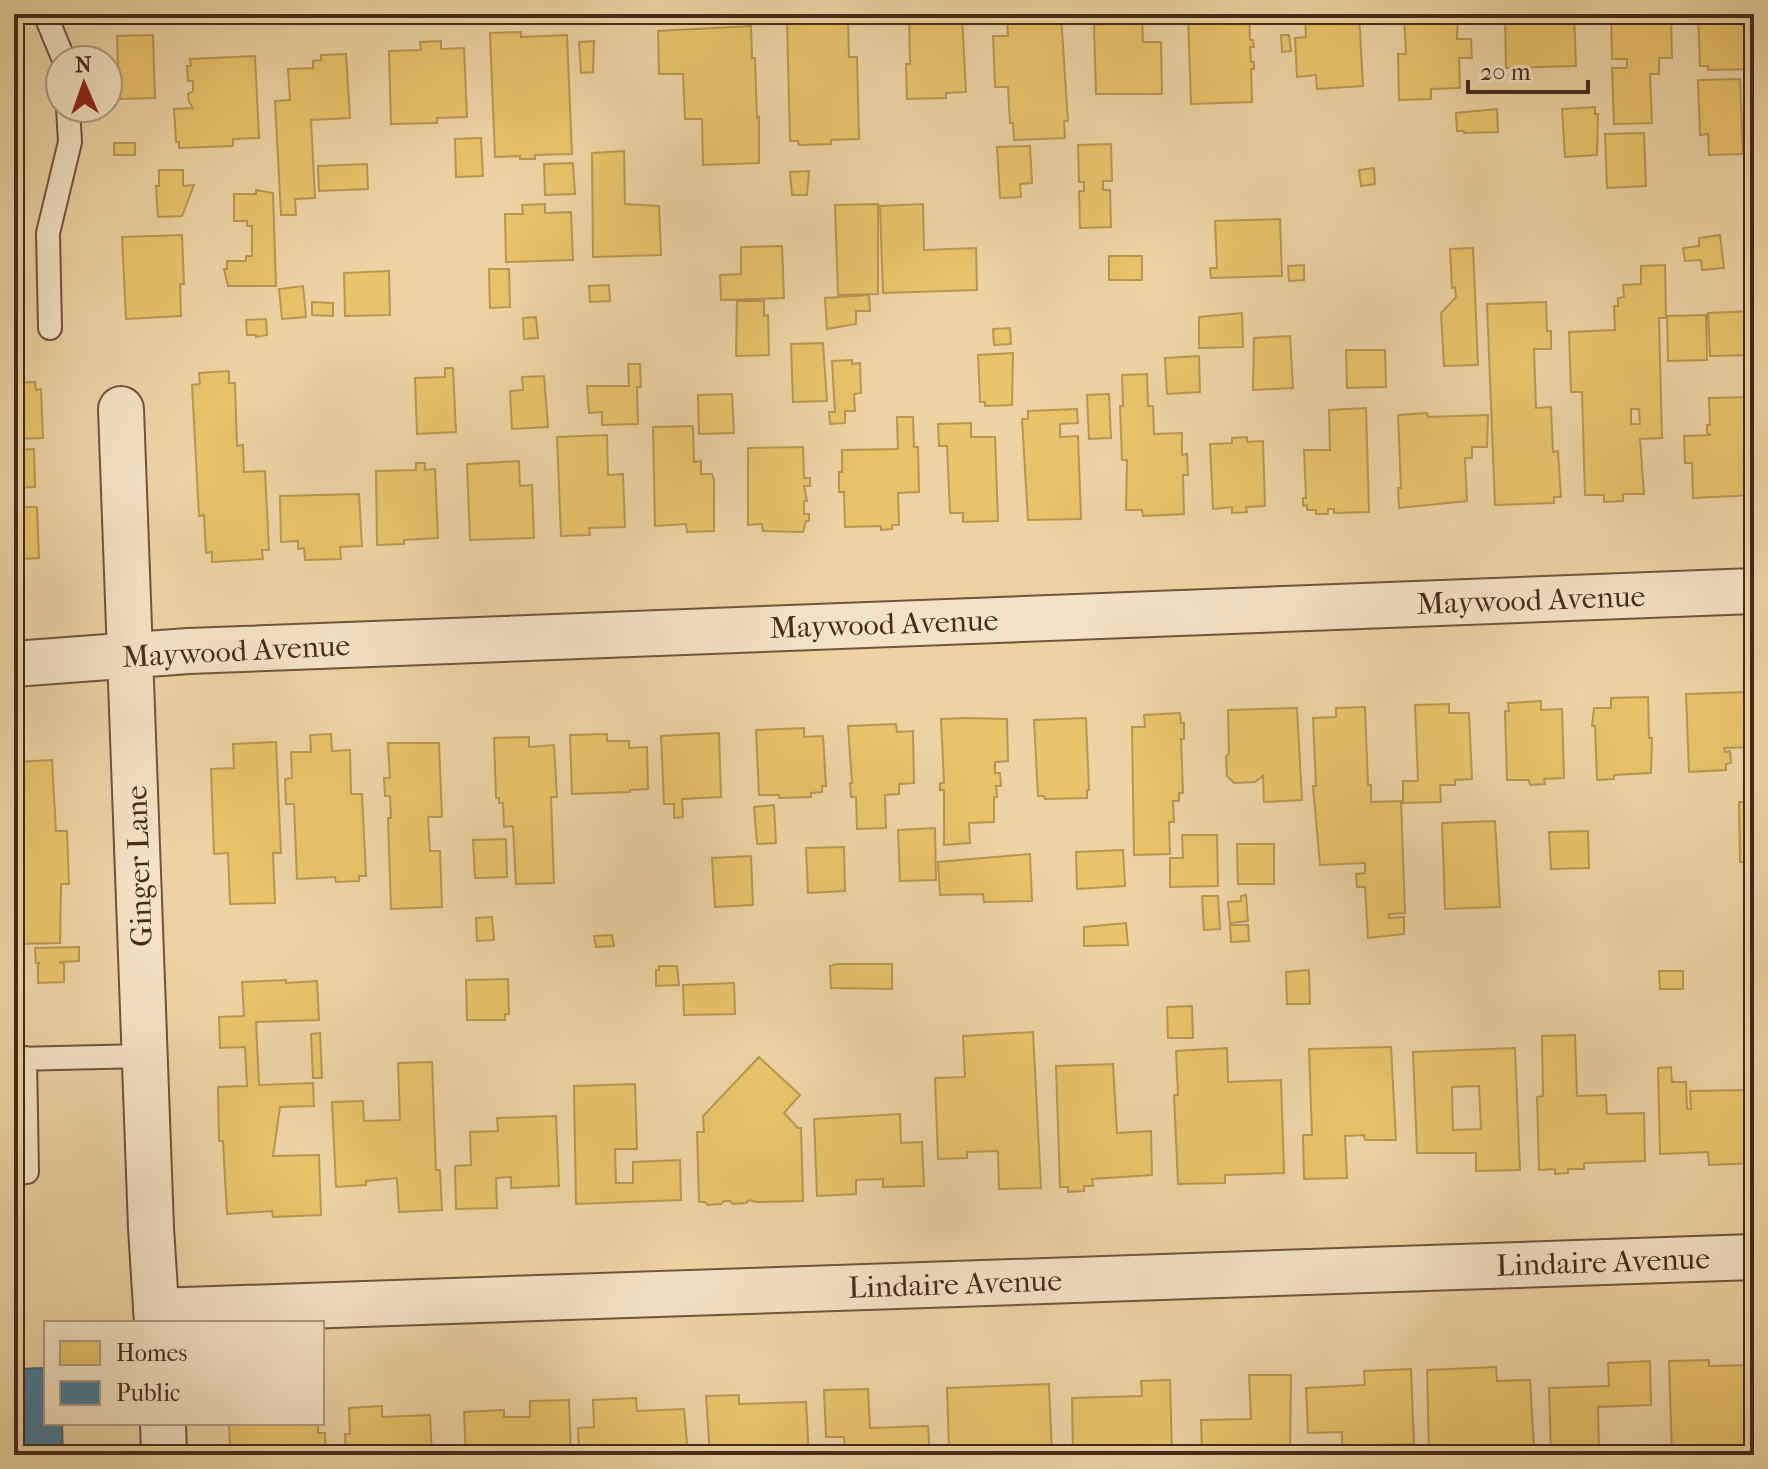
<svg xmlns="http://www.w3.org/2000/svg" width="1768" height="1469" font-family="'IM FELL French Canon',serif">
<style>
.homes{fill:#e9c46a;stroke:#b89652;stroke-width:2;fill-rule:evenodd}
.public{fill:#457b9d;stroke:#456376;stroke-width:2}
.lines{fill:none;stroke-linecap:round;stroke-linejoin:round}
.lane-casing{stroke:#70553c;stroke-width:26}
.street-casing{stroke:#70553c;stroke-width:48}
.lane{stroke:#f3e2c4;stroke-width:22}
.street{stroke:#f3e2c4;stroke-width:44}
.labels{text-anchor:middle;stroke-width:8;stroke-linejoin:round;paint-order:stroke}
.street-label{font-size:30px;fill:#462b1a;stroke:#f3e2c4}
</style>
<rect width="100%" height="100%" fill="#edd3a4"/>
<filter id="stains"><feTurbulence type="fractalNoise" baseFrequency=".0025" numOctaves="4"/><feColorMatrix values="0 0 0 0 .2 0 0 0 0 .09 0 0 0 0 .02 0 0 0 .5 -.17"/></filter>
<radialGradient id="worn" r=".72"><stop offset=".6" stop-color="#630" stop-opacity="0"/><stop offset="1" stop-color="#630" stop-opacity=".3"/></radialGradient>
<!-- homes -->
<path class="homes" d="M1107,14H1142L1143,42H1161L1162,94H1096L1094,25L1107,24Z
M1188,14H1249L1250,40H1253L1254,47H1250L1251,62H1254V69H1251L1252,102L1191,104Z
M1305,14H1359L1363,86L1317,89L1316,75L1297,77L1295,38L1306,37Z
M1404,14H1458L1457,39H1471L1472,58H1459L1460,88L1431,89V99L1399,100L1398,54H1406Z
M1505,14H1574L1576,66L1506,68Z
M1611,14H1671L1672,58H1659V74H1650L1652,123L1614,124L1612,68H1627V59H1612Z
M1698,14H1754V69L1708,70V66H1700Z
M962,15L966,92L946,93V98L907,99L906,64H910L909,16Z
M1061,16L1068,121H1064L1065,138L1014,140L1013,123H1010L1008,87H995L993,36H1008L1007,18Z
M787,21H848L849,57H857L859,139L831,140V144L799,145L798,141H790Z
M751,26L752,58H755L757,118L759,117V163L703,165L702,119H685L683,74H659L658,31Z
M521,32V37L567,35L572,154L535,155V159H520V156L495,157L490,33Z
M153,35L155,98L119,99L117,36Z
M1281,35H1289L1291,51L1282,52Z
M441,41V49L464,48L467,117L437,118V123L391,124L389,51L421,50L420,42Z
M594,41L593,72L581,73L579,42Z
M346,54L350,118L311,120L315,198L295,199L296,215H281L275,101L290,100L288,69L313,68V61L321,60V55Z
M255,56L259,138L233,139V146L179,148V142H176L174,109L193,108L189,102L188,94L193,91V81H188L187,66H191L190,59Z
M1740,79L1743,154L1709,155L1708,134L1700,135L1698,80Z
M1595,107V114H1598L1597,155L1565,157L1562,109Z
M1497,109L1498,132L1464,133V131H1457L1456,113Z
M1644,133L1646,186L1607,188L1605,134Z
M481,138L483,176L456,177L455,139Z
M114,143H135V155H114Z
M1111,144L1112,181H1103V190H1110L1111,227L1080,228L1079,191H1084V182H1079L1078,145Z
M1030,146L1032,183L1020,184L1021,197L1000,198L997,147Z
M624,151L625,204L659,206L661,255L593,257L592,153Z
M573,163L575,194L545,195L544,164Z
M367,164L368,189L319,191L318,166Z
M1374,168L1375,184L1361,186L1359,170Z
M159,170H183V186L194,185L182,216L158,217L156,186H159Z
M809,171L807,195H792L790,172Z
M256,190L273,193L276,286H228L224,269H227V261H246V256H252V226H247V221H234V194H256Z
M545,204V213L571,212L573,260L506,262L505,214H523L522,205Z
M878,204V294L838,295L835,205Z
M923,204L924,250L976,248L977,290L883,293L880,206Z
M1280,219L1282,276L1211,278L1210,268H1217L1215,221Z
M182,235L184,284H180L181,316L126,319L122,237Z
M1720,235L1724,268L1702,270L1701,260L1685,261L1683,248L1699,246V238Z
M782,246L784,298L721,300L720,275L741,274V247Z
M1473,248L1478,365L1444,366L1441,313L1456,297L1455,287L1452,288L1450,249Z
M1109,256H1142V280H1109Z
M1304,265V280L1289,281L1288,266Z
M1665,265L1666,318H1659L1662,438L1640,439L1644,494H1623V501L1604,502V495H1585L1582,392H1571L1569,332L1615,330L1614,306H1618V298L1624,297L1623,285L1641,284V266ZM1631,409H1639L1640,424H1631Z
M489,269H509L510,307L490,308Z
M389,271L390,315L345,316L344,273Z
M609,285L610,301L590,302L589,286Z
M303,286L306,317L282,319L279,289Z
M869,295L870,311H856V324L827,329L825,298Z
M737,301H764V316L768,315L769,355L736,356Z
M312,302L333,303V316L312,315Z
M1546,302L1547,331H1551V349H1534L1536,408L1551,407L1553,452L1558,451L1561,497H1554V503L1495,505L1487,304Z
M1754,311V355L1710,356L1708,313Z
M1242,313L1243,347L1199,348V317Z
M1706,315L1707,360L1668,361L1667,316Z
M536,317L538,338L524,339L523,318Z
M266,319L267,335L256,337V335H247L246,320Z
M1010,328L1011,344L994,345L993,329Z
M1290,336L1293,388L1253,390L1254,338Z
M823,343L827,401L793,402L791,344Z
M1346,350H1385L1386,387L1347,388Z
M1013,353L1012,405L985,406V402H980L978,355Z
M1199,356L1200,392L1167,394L1165,358Z
M852,360V364L860,363L861,393L854,394L855,411H845V423L830,424L829,412H835L832,361Z
M628,364H640L641,387H637L638,424L602,425V412L589,413L587,386H629Z
M445,368H453L456,432L417,434L415,378L445,377Z
M229,371V383H235L237,446L243,445L244,472L265,471L269,550H262L263,559L212,562V552L206,553L204,515L199,516L192,385L200,384L199,373Z
M1147,374L1148,406H1153L1154,434L1182,433V455L1187,454L1188,475H1183L1184,514L1143,516L1142,510H1126L1127,460H1122L1120,406H1123L1122,375Z
M544,376L548,427L512,429L510,391L523,390L522,377Z
M35,382L36,390L41,389L43,438L14,439V383Z
M732,394L734,433L699,434L698,395Z
M1109,394L1111,438L1089,439L1087,395Z
M1754,397V495L1693,498L1692,463H1685L1684,436L1711,435L1707,433V425H1710L1709,398Z
M1366,408L1369,512L1334,513V509H1328V514H1316V510H1307V505L1303,506V498H1306L1304,450H1330L1329,410Z
M1077,409L1078,423L1060,424V437L1078,436L1081,519L1028,520L1022,419H1028V411Z
M1427,413L1428,417L1488,415L1487,447H1472V458H1465L1467,501L1399,508L1398,488H1401L1398,415Z
M897,417H913L914,447H918L919,492L898,493L899,525H892V529L881,530V526L845,527L844,492H839V472H842V450L898,449Z
M971,423V437H995L998,521L963,522V513H950L947,446H939L938,424Z
M693,426L694,462L701,461V474H712L714,480V531L687,532L686,524L655,526L653,427Z
M607,435L608,475L623,474L625,527L589,528L590,535L561,536L557,437Z
M1247,437V442L1263,441L1265,506L1246,507L1247,512L1232,513V507L1213,509L1210,444L1232,443V438Z
M803,447L804,478H810V486H804L807,501H804V514H809V521H806L803,532L763,531L762,524L748,525V448Z
M34,449L35,487L14,488V450Z
M519,461L520,486L532,485L534,538L470,540L467,464Z
M416,463H425V470L435,469L438,538L404,540V544L377,545L376,471L416,470Z
M359,494L362,546L340,547L341,559L305,560L304,548L298,549V541L281,542L280,496Z
M14,507H37L39,558L23,559V562L14,563Z
M1749,692L1751,747L1724,748L1725,752L1730,751L1731,763L1726,764V770L1689,772L1686,694Z
M1648,697L1649,738H1652L1651,773L1614,775V779L1597,780L1595,726H1592L1594,708H1611V698Z
M1541,701V710L1562,709L1564,778L1544,779L1545,784L1530,785L1529,780H1507L1505,711H1509L1508,703Z
M1449,704V713H1469L1472,779L1455,780V785H1440L1441,802L1403,803V781H1418L1415,705Z
M1365,707L1368,785H1371V802L1401,801L1405,913L1389,914V918L1404,917V934L1368,938L1365,887H1357L1356,874L1365,873V863L1320,865L1313,786H1316L1313,718L1336,717V708Z
M1297,708L1302,800L1264,802L1263,776L1255,782L1234,783L1227,776L1226,757L1229,753L1228,710Z
M1180,713L1181,723H1184V739H1181L1183,793H1179V801H1173L1174,822H1169L1170,854L1134,855L1132,727H1145L1144,715Z
M967,718L1007,719L1008,761L995,762V773H1000L1001,786H996L997,797H994V822L969,823L970,843L944,845V790H940V783H944L941,719Z
M1086,718L1089,790H1087V798L1045,799L1044,796H1038L1034,720Z
M896,724L897,732L913,731L914,783L899,784V794L885,795L886,828L857,829L856,797H851L850,783H852L848,726Z
M804,728V737L823,736L826,786H822V792L811,793V797L779,798V795H759L756,730Z
M719,733L721,797L682,799L683,817L674,818V804H664L661,736Z
M331,734L332,751L350,750L351,794H362L366,876H359V881L336,882L335,877L297,879L294,804H286L285,779L292,778L291,752H311L310,735Z
M607,734V741H629V748L647,747L648,789L630,790V792L572,794L570,735Z
M529,737V747L554,745L557,797H551L554,883L516,884L513,826L504,827L503,803H499V798H496L494,738Z
M276,742L281,853H273L275,903L230,904L228,853L214,854L211,769L234,768L233,744Z
M388,743H439L442,817H428L430,851H440L442,907L391,909L388,818H391L390,796H385L384,778H390Z
M52,760L56,831H67L69,884H61L60,943L19,944L14,909V762Z
M1739,802H1754V862H1740Z
M774,805L776,843L757,844L754,807Z
M1495,821L1500,907L1445,909L1442,823Z
M935,828L936,880L900,881L898,830Z
M1588,831L1589,868L1551,869L1549,832Z
M1182,835H1217L1218,886L1170,887V858H1183Z
M506,839L507,877L475,878L473,840Z
M1237,844H1274V884H1238Z
M844,847L845,891L808,893L806,848Z
M1123,850L1125,886L1077,889L1076,852Z
M1030,854L1032,901L984,902L983,894L940,895L938,862Z
M751,856L753,905L715,907L712,858Z
M1246,895L1248,921L1230,923L1228,902L1241,901V896Z
M1202,896H1218L1220,929L1204,930Z
M492,917L494,940L477,941L476,918Z
M1126,923L1128,945L1084,946V927Z
M1230,925H1248L1249,941L1231,942Z
M612,935L614,946L596,947L594,936Z
M79,947V961L59,962L64,964V982L38,983V964L40,963H36L35,948Z
M837,964H892V989L831,988L830,966Z
M659,966H677L679,985L656,986V970H659Z
M1309,970L1310,1004H1287L1286,972Z
M1659,971H1683V989H1660Z
M508,979L509,1014H505V1020H467L466,980Z
M286,980V983L317,981L319,1020L256,1022L259,1085L313,1083L314,1106L280,1107L273,1156L319,1155L321,1215L273,1217L272,1211L227,1214L223,1141H219L218,1087L247,1086L245,1047L220,1048L219,1017L244,1016L242,982Z
M734,983L735,1014L684,1015L683,985Z
M1192,1006L1193,1038H1168L1167,1007Z
M1033,1032L1041,1188L999,1189L998,1151L967,1152V1158L938,1159L935,1078L965,1077L963,1036Z
M320,1033L322,1078H313L311,1034Z
M1575,1035L1577,1096L1606,1095L1607,1114L1644,1113L1645,1161L1584,1163V1169H1568V1173L1555,1174V1169L1539,1170L1537,1097L1543,1096L1542,1036Z
M1391,1047L1396,1140H1365L1364,1135L1345,1136L1347,1178L1304,1179L1303,1135H1312L1309,1049Z
M1227,1048L1228,1082L1281,1080L1284,1173L1225,1175V1183L1178,1184L1174,1095H1178L1176,1051Z
M1515,1048L1520,1170L1476,1171V1153H1417L1413,1052ZM1479,1086L1481,1129L1453,1130L1452,1087Z
M759,1057L800,1095L784,1113L798,1128H801L803,1201L757,1202L749,1200L746,1203L733,1204L730,1201H724L721,1204L708,1205L705,1202H699L697,1132H704L703,1116Z
M432,1062L436,1170H440L442,1210L399,1212L397,1178L366,1181V1185L336,1187L332,1102L363,1101L364,1121L400,1120L398,1063Z
M1113,1064L1117,1133L1151,1131L1152,1175L1092,1179L1093,1186H1084V1191L1068,1192V1187H1060L1056,1066Z
M1671,1067L1672,1082H1686L1687,1109H1691L1690,1091L1754,1090V1163L1709,1165L1708,1152L1660,1154L1658,1068Z
M635,1084L637,1149H615L616,1183H633V1162L680,1160L681,1200L576,1204L574,1086Z
M900,1114L901,1143L922,1142L924,1186L883,1187V1179L856,1180V1194L817,1196L814,1119Z
M556,1116L559,1186L511,1188V1177L496,1178L497,1208L456,1209L455,1166L471,1165L470,1132L498,1131L497,1118Z
M1709,1360V1366L1754,1365V1455H1723L1722,1446L1700,1447L1701,1455H1672L1669,1361Z
M1650,1361L1651,1405L1598,1407L1599,1450H1608V1453L1638,1452V1455H1551L1549,1388L1609,1386L1608,1363Z
M1496,1367L1497,1381L1530,1380L1534,1448L1429,1452L1427,1370Z
M1411,1369L1414,1444L1342,1446V1432L1308,1433L1306,1388L1365,1385L1364,1371Z
M1249,1375H1291L1290,1455H1202L1201,1420L1251,1419Z
M1170,1380L1172,1455H1073L1072,1398L1142,1396L1141,1381Z
M1049,1384L1052,1455H1006V1448L998,1449V1455H952V1448H949L947,1388Z
M868,1389L870,1428L928,1426L930,1455H845L844,1437H826L824,1390Z
M739,1395V1404L806,1402L809,1455H710L706,1396Z
M636,1398L637,1411L684,1409L688,1455H596V1449L579,1450L578,1428L594,1427L593,1400Z
M569,1400L571,1455H466L464,1412L504,1410V1417H530V1401Z
M382,1406V1417L430,1415L432,1455H346L345,1434H350L349,1408Z
M229,1423H318V1433H325L326,1455H236V1446H230Z"/>
<!-- public -->
<path class="public" d="M46,1368V1423H62L63,1455H14V1369Z"/>
<g class="lines">
<!-- lane casing -->
<g class="lane-casing">
<path id="lane" d="M45,14L64,60
M50,328L48,233L70,142L68,108
M14,1059L146,1056
M14,1173L27,1172L25,1058"/>
</g>
<!-- street casing -->
<g class="street-casing">
<path id="street" d="M121,409L151,1228L157,1323
M14,664L188,651L1754,591
M156,1311L1754,1257
M163,1423L164,1455"/>
</g>
<!-- lane -->
<use href="#lane" class="lane"/>
<!-- street -->
<use href="#street" class="street"/>
</g>
<g class="labels">
<!-- street labels -->
<g class="street-label">
<text transform="translate(1531 600) rotate(-2)" y="10">Maywood Avenue</text>
<text transform="translate(884 624) rotate(-2)" y="10">Maywood Avenue</text>
<text transform="translate(236 651) rotate(-3)" y="10">Maywood Avenue</text>
<text transform="translate(139 866) rotate(-92)" y="10">Ginger Lane</text>
<text transform="translate(1603 1262) rotate(-2)" y="10">Lindaire Avenue</text>
<text transform="translate(955 1284) rotate(-2)" y="10">Lindaire Avenue</text>
</g>
</g>
<!-- margin -->
<rect width="1768" height="1469" fill="none" stroke="#edd3a4" stroke-width="48"/>
<rect x="16" y="16" width="1736" height="1437" fill="none" stroke="#462b1a" stroke-width="4"/>
<rect x="24" y="24" width="1720" height="1421" fill="none" stroke="#462b1a" stroke-width="2"/>
<!-- legend -->
<rect x="44" y="1321" width="280" height="104" fill="#f3e2c4" stroke="#ae9980" stroke-width="2"/>
<rect x="60" y="1341" width="40" height="24" fill="#e9c46a" stroke="#ae9980" stroke-width="2"/>
<text x="116" y="1361" font-size="24" fill="#462b1a">Homes</text>
<rect x="60" y="1381" width="40" height="24" fill="#457b9d" stroke="#ae9980" stroke-width="2"/>
<text x="116" y="1401" font-size="24" fill="#462b1a">Public</text>
<!-- north arrow -->
<g transform="translate(84 84) rotate(358)"><circle r="38" fill="#f3e2c4" stroke="#ae9980" stroke-width="2"/>
<path d="M0-6L14 30L0 20L-14 30Z" fill="#8f2418"/>
<text y="-12" font-size="22" font-weight="bold" text-anchor="middle" fill="#462b1a">N</text>
</g>
<!-- scale -->
<path d="M1468 80v12h120v-12" fill="none" stroke="#462b1a" stroke-width="4"/>
<text x="1480" y="80" font-size="24" fill="#462b1a" stroke="#f3e2c4" stroke-width="6" paint-order="stroke">20 m</text>
<rect width="100%" height="100%" filter="url(#stains)"/>
<rect width="100%" height="100%" fill="url(#worn)"/>
</svg>
